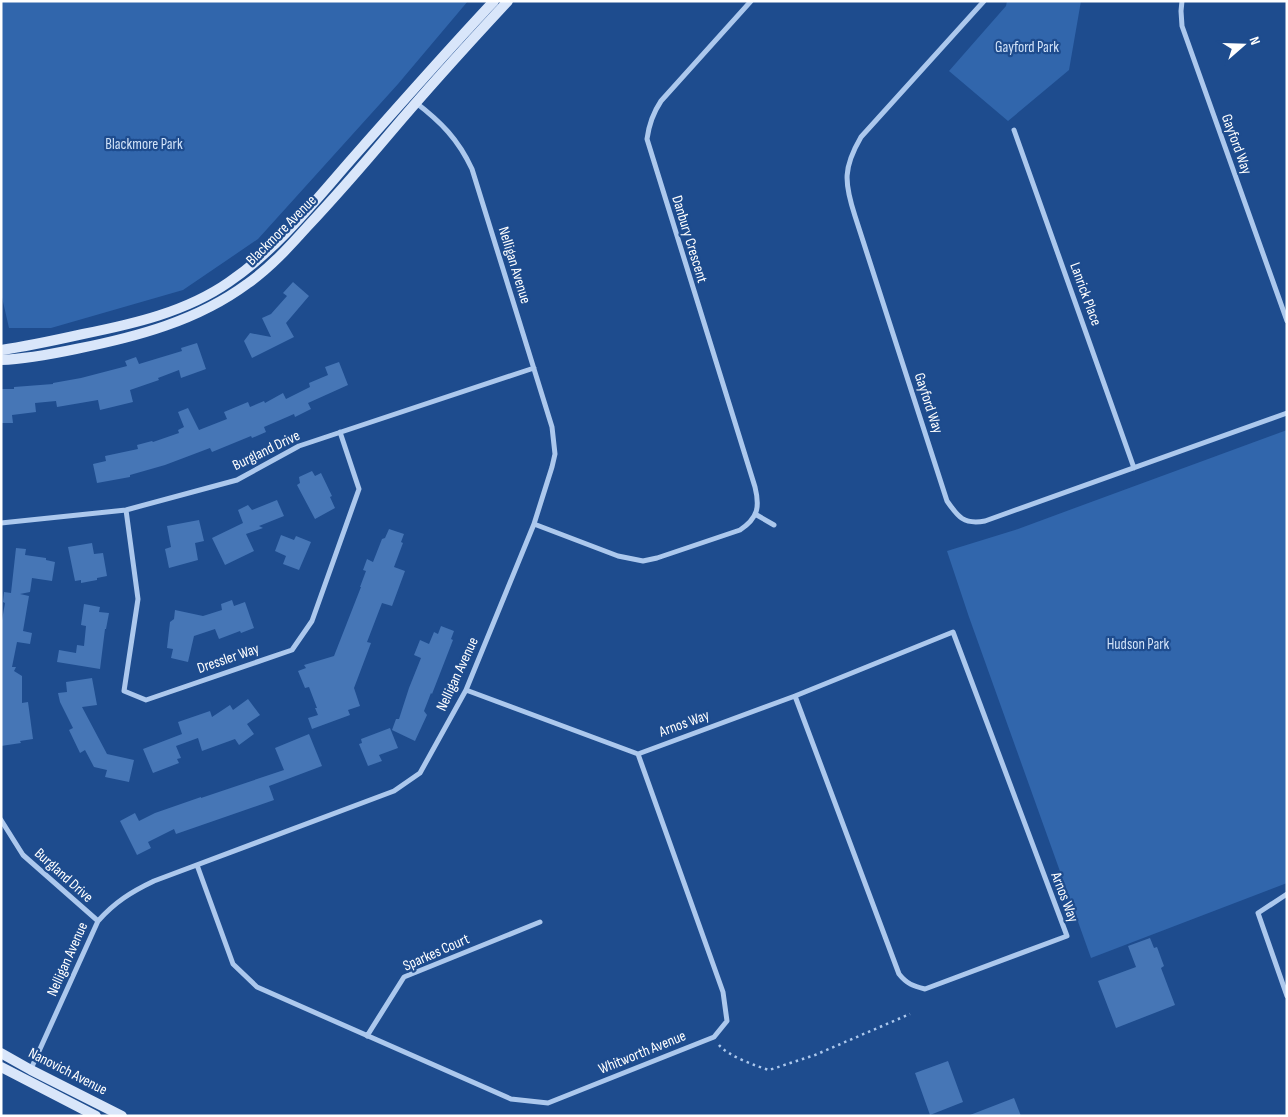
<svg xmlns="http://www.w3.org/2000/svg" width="1288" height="1117" font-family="'Sofia Sans Condensed',sans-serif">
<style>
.green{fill:#3166ac}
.building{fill:#4676b6}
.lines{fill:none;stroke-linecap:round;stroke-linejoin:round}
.path{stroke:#acc8ed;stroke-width:2.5;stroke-dasharray:2.5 4;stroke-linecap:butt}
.street{stroke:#acc8ed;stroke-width:5}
.secondary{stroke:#d9e6fa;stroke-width:10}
.labels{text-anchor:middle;stroke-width:4.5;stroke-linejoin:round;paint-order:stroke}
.park-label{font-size:15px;fill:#d2e3f9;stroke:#1e4c8e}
.street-label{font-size:15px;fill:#fff;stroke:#1e4c8e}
</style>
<rect width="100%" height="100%" fill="#1e4c8e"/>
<!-- green -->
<path class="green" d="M1,1H468L398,84L258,239L183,290L51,328H9L1,293Z
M1007,1H1081L1069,70L1008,121L949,71L1006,6Z
M1287,430V883L1091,958L969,617L947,551L1015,530Z"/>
<!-- building -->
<path class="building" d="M293,282L309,296L286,323L294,337L252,358L244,341L250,333L271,337L262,318L271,314L287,296L283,293Z
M197,343L206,369L181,378L179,370L158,378L159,380L130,390L133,402L100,410L98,400L57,407L56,401L35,403L36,412L12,415L13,423H1V389H14V387L53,384V383L81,378L127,366L125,361L136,357L139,364L182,351L181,348Z
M339,362L348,385L308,403L311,409L295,417L294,414L264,427L266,432L252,438L251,436L212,452L210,448L165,465L130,475V477L97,483L93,464L106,461L105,456L138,449L137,445L152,441L153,442L179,433L178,430L184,427L178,412L188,408L199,430L227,419L224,412L248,402L250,407L264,401L265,403L283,393L286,399L310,387L309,383L328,375L325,367Z
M312,471L315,476L321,473L332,496L330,497L335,508L315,519L297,485L300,483L299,477Z
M277,500L284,516L259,526L263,528L246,534L254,551L225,565L212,538L243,523L238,510L248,505L252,510Z
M199,520L204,541L195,543L198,560L169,568L165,549L171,547L167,526Z
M389,529L404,534L401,542L403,543L394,567L405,571L392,606L382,603L367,642L371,643L354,688L360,706L348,710L350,715L312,729L308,718L318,715L315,708H317L309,687L305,688L298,671L306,668L304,665L334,656L361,587H360L366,571L363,570L367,559L373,562L382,539L385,538Z
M281,535L294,540L296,536L311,542L299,570L283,564L286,556L275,551Z
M92,543L94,554L103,553L107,576L97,578V580L81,583V580L75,581L68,547Z
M16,548L26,549L25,555L46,558V560L55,562L52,581L32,578L30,592L20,594L29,596L23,631L32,633L30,644L17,642L12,667H16L14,671L22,676V703L28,702L33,739L20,741L21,743L1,746V626L5,603L3,602L4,592L11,593Z
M232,600L234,606L245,602L254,628L241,633L240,631L219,639L215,629L194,636L188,662L171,658L173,649L167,648L170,622L174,619L175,610L203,616L222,610L221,604Z
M84,604L100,607L99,612L109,613L106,629H105L100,669L57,662L59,650L76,653L77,645L84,646L86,626L81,625Z
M441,626L454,631L451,639L453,640L432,694L431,693L424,711L427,715L415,741L392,730L396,719H399L409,688L421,658L414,655L420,640L429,644L434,632L438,634Z
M92,678L97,705L82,707L107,754L134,760L129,782L105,777L107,770L94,767L85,750L80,753L69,730L73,728L60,702L58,693L67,692L66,682Z
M248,699L260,715L247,724L254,734L239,745L235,739L202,751L198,738L176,746L181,758L177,759L179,763L153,773L143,749L182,734L178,722L210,711L212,717L230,705L233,710Z
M390,728L398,748L379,755L382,761L368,766L359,744L362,743L361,739Z
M309,734L322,766L269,786L274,800L176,834L174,829L148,842L151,848L137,855L120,821L135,813L139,821L155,813L201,797V798L284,770L275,748Z
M1150,938L1154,948L1157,947L1164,966L1161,968L1175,1005L1116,1028L1098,981L1136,967L1128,946Z
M948,1061L963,1102L930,1115L915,1073Z
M1014,1098L1021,1116H970V1115Z"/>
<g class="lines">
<!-- path -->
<path class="path" d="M719,1045C728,1056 756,1066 769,1070L815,1055L910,1014"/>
<!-- street -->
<path class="street" d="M984,1L861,137C843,168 844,182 855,216L947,501C958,517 964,525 985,521L1287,413
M1182,1L1181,11L1182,26L1287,321
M1014,130L1134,468
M126,510L138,599L124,691L146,700L292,650L312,621L359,489L340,432
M755,514L774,525
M1,523L126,510L237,480L299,446L534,368
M534,524L618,556L643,561L657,558L740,530C758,518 760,507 755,487L647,139C649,124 653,113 661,101L751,1
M638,754L795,696L899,974C907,984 913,986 925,989L1067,936L953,632L795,696
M1,820L23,855L98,921
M197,865L233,964L257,987L511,1099L548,1103L714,1037L727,1021L723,992L638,754L466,690
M1287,894L1258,913L1287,996
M367,1036L404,977L540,922
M30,1071L98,921C115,902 131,892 154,881L394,791L420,773L466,690L534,524L552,467L555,454L552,427L472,169C458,139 441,122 415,102"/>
<!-- secondary -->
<path class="secondary" d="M1,350C29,346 56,340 83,334C133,324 186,312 229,282C279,248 317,198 357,153C402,102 447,51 494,1
M1,360C26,359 52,354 76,349C136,337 197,321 247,284C270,268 289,247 307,227C336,196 363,165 390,133C428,88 468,44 508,1
M1,1053L31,1070L122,1116
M1,1067L96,1116"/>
</g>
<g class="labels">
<!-- park labels -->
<g class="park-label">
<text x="1027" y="52">Gayford Park</text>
<text x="144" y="149">Blackmore Park</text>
<text x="1138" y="649">Hudson Park</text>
</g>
<!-- street labels -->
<g class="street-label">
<text transform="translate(1237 144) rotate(70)" y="5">Gayford Way</text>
<text transform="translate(281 230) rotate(-45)" y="5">Blackmore Avenue</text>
<text transform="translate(690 239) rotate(73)" y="5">Danbury Crescent</text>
<text transform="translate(515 265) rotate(73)" y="5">Nelligan Avenue</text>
<text transform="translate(1086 294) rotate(70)" y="5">Lanrick Place</text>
<text transform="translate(929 403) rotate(72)" y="5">Gayford Way</text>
<text transform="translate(266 450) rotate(-26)" y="5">Burgland Drive</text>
<text transform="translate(228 658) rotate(-19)" y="5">Dressler Way</text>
<text transform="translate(457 674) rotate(-65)" y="5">Nelligan Avenue</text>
<text transform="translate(684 723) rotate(-20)" y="5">Arnos Way</text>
<text transform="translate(64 875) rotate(42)" y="5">Burgland Drive</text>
<text transform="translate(1065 897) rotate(69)" y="5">Arnos Way</text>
<text transform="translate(436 952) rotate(-24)" y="5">Sparkes Court</text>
<text transform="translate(67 959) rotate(-66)" y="5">Nelligan Avenue</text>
<text transform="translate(642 1052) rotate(-22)" y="5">Whitworth Avenue</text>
<text transform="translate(68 1071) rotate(27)" y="5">Nanovich Avenue</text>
</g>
</g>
<!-- border -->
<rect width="1288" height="1117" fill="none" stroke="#ffffff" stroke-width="5"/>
<!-- north arrow -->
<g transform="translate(1243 45) rotate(70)" stroke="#1e4c8e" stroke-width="4" paint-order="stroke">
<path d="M0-4L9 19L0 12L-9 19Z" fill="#ffffff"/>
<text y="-8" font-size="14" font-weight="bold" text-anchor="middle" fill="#ffffff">N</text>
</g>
</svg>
